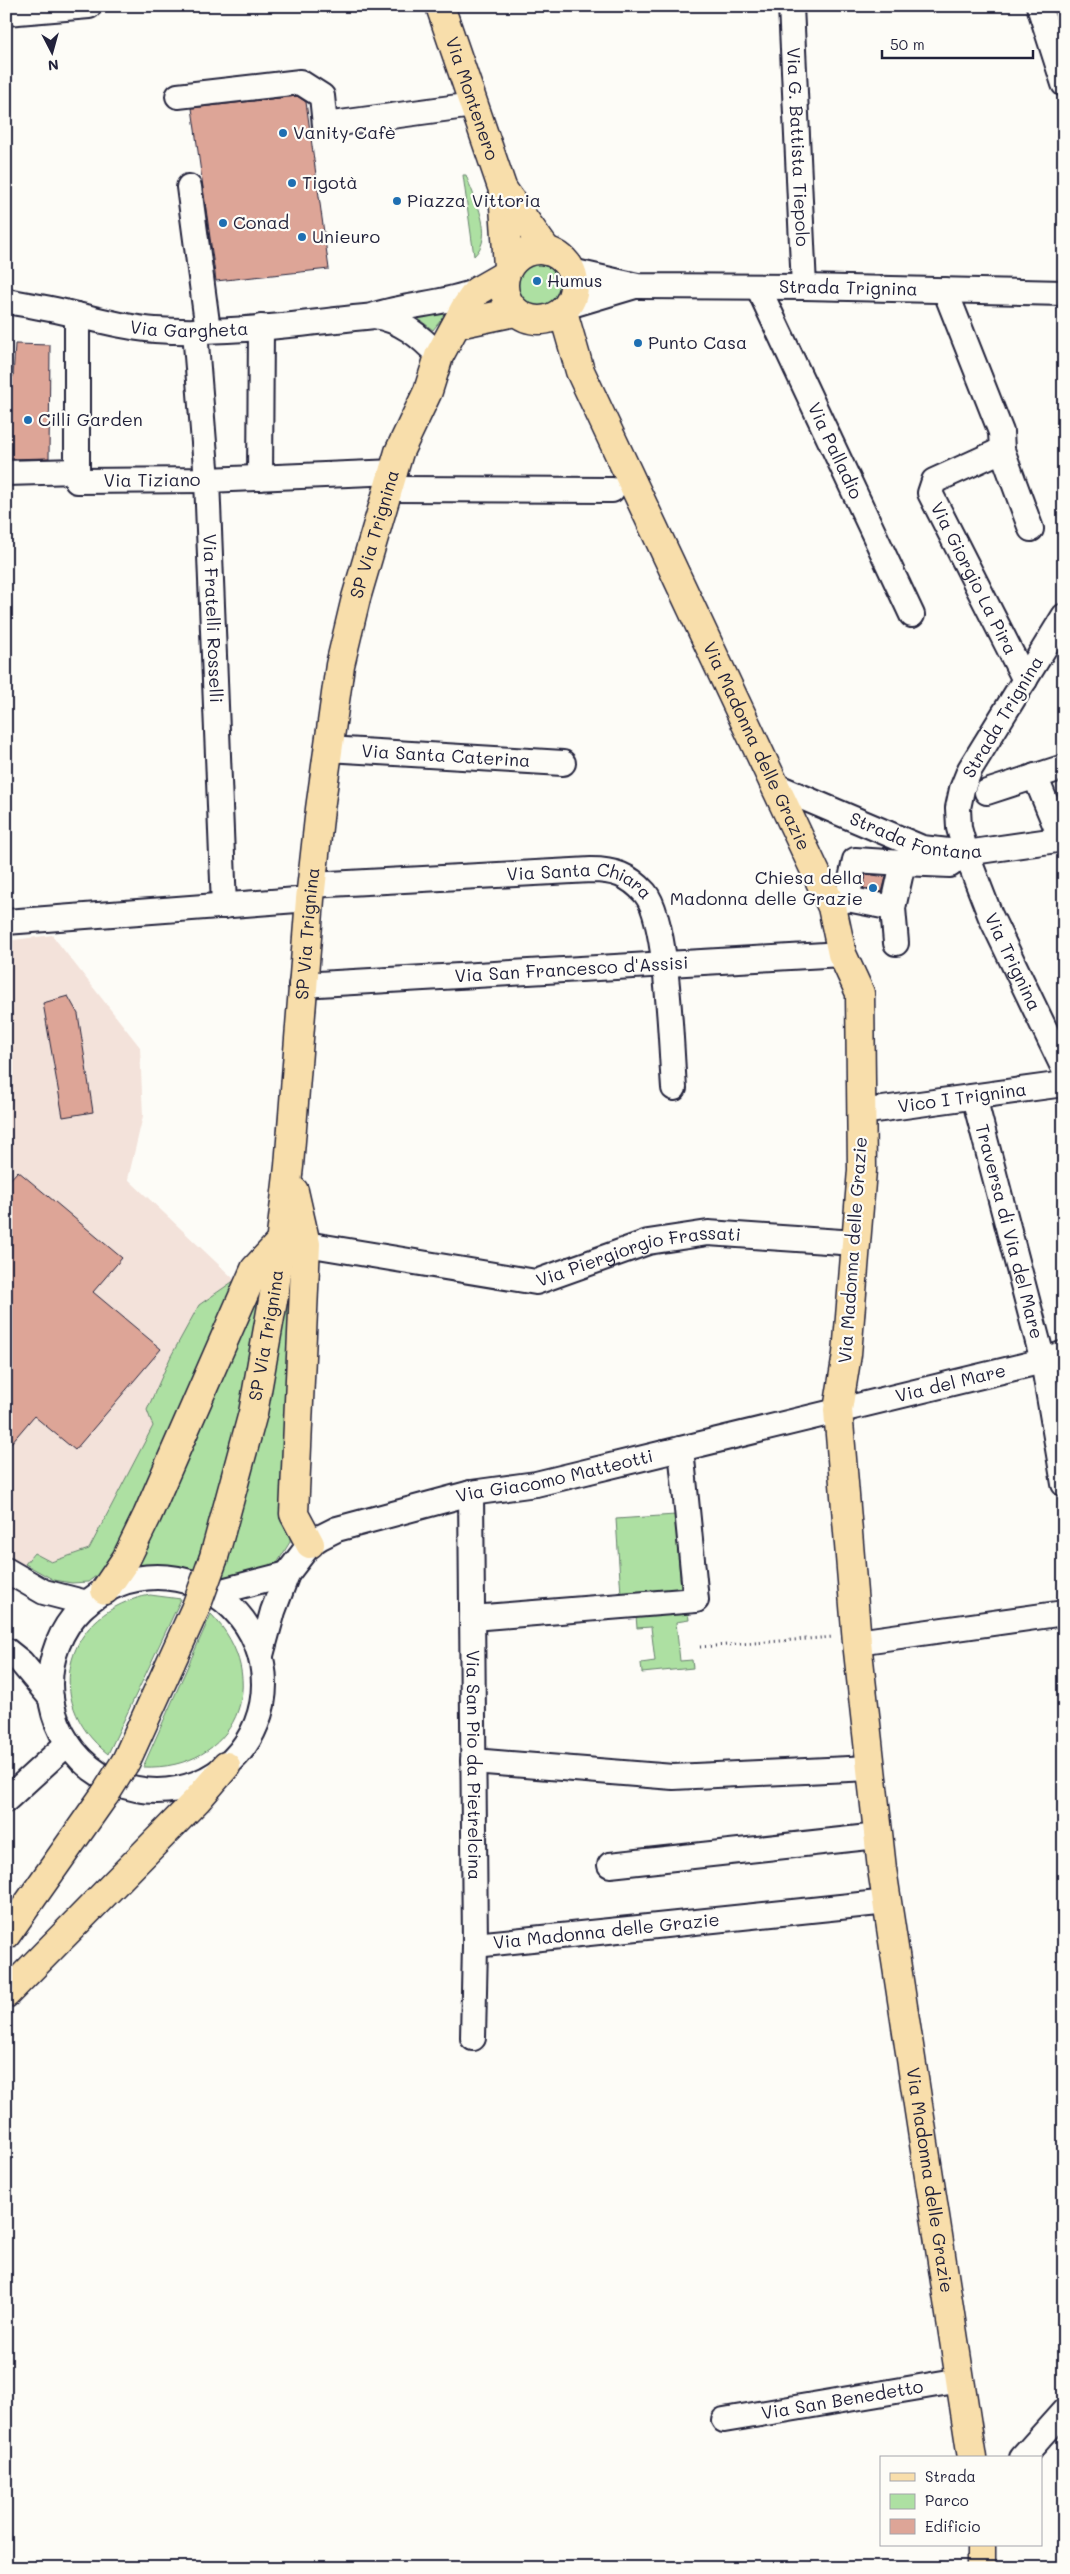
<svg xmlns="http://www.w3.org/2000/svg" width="1070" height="2574" font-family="Mali,sans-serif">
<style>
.built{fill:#f3e2da}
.green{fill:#ade0a2;stroke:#68816e}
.building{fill:#dda597;stroke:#22223b}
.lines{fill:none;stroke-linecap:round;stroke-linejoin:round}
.minor-casing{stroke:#22223b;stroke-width:28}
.major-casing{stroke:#22223b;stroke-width:31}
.path{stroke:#22223b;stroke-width:3;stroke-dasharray:1 4;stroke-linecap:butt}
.minor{stroke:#fdfcf7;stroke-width:24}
.major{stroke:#f8deab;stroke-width:28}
.major-bridge-casing{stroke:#22223b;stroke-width:31;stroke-linecap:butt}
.major-bridge{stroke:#f8deab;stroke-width:28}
.poi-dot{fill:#1f6fb2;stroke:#fdfcf7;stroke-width:2}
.labels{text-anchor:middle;stroke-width:4.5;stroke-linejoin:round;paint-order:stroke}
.street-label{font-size:18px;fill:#22223b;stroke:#fdfcf7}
.poi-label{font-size:18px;fill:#22223b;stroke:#fdfcf7;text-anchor:start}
</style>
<rect width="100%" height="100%" fill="#fdfcf7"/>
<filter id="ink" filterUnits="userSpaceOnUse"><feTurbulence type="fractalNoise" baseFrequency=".02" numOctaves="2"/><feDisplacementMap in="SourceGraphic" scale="10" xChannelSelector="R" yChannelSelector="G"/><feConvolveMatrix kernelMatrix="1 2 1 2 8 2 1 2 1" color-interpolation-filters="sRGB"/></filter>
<g filter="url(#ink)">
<!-- built -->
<path class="built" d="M52,935L140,1047L143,1116L128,1179L235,1280L199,1305L171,1356L153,1426L89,1549L51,1562L33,1553L6,1601V941Z"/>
<!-- green -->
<path class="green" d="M463,175H466C474,199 496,235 474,256Z
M518 286a23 23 0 1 1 46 0a23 23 0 1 1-46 0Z
M449,310L433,330L412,314Z
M235,1280L298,1296L290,1542L273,1570L226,1583L191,1570L160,1569L101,1572L88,1582L72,1583L54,1580L25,1564L34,1553L51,1562L89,1549L153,1426L147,1410L171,1356L199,1305Z
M675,1515L681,1590L621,1595L616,1519Z
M150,1595L181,1599L108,1754C40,1700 66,1610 150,1595Z
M688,1611L689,1620L676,1622L680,1661L692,1660L693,1668L642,1673L641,1663L655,1661L651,1627L637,1628L636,1616Z
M211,1614C275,1680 235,1771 143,1767Z"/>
<!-- building -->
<path class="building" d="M297,96L306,102L329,269L216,281L192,108Z
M15,344L50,345L49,458L6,459V376L13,377Z
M866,874L886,877L882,892L863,888Z
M68,996L78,1014L93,1112L63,1117L43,1003Z
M18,1171L122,1258L93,1292L161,1349L75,1450L34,1416L6,1449V1184Z"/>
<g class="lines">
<!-- minor casing -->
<g class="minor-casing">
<g id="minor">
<path id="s1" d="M791,6L804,287"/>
<path d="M1039,6L1064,84"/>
<path d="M6,13L89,6"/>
<path d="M178,96L300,82L322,96L325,125L473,105"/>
<path d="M189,187L208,330"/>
<path id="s2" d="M571,271L637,286L804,287L1064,293"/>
<path id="s3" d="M758,287L912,615"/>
<path id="s4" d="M945,290L1001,432L1002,450L934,481L930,493L1025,680"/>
<path id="s5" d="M6,301C30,305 54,309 77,315C103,321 128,328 155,330C227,335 302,323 374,316C400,319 421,337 439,356"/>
<path d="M568,306L635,286"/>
<path id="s6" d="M77,315V481L207,480L395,472"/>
<path d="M375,315C409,304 444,304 477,291"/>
<path id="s7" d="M195,331L207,480L224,906"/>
<path d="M1002,450L1031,529"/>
<path d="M6,473L77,471"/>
<path d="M260,478L261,327"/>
<path d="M390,489L612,490"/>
<path id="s8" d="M1064,616L970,769L962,789L958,808L959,828L966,853L990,915L1064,1069"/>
<path id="s9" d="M328,749L563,763"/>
<path d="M1035,776L1061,839"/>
<path id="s10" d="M776,786L922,848L966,853L1064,839"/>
<path d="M987,792L1064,767"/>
<path id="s11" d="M311,885L591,870C614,870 629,875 645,893C668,920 671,1048 674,1088"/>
<path d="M847,899L855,860L903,863"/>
<path d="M834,906L847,899L893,908"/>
<path d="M6,922L310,899"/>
<path d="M896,943L893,908L903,863L950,865"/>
<path id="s12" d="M301,985L842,954"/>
<path id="s13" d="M974,1097L1043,1361L1064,1484"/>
<path id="s14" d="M861,1112L1064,1084"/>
<path id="s15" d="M306,1244L536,1282L648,1242L708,1233L856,1243"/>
<path id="s16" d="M471,1493L475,1945L473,2038"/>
<path d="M6,1570L44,1592L87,1603"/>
<circle cx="157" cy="1684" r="107"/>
<path d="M214,1593L287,1574"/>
<path d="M472,1618L696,1600L681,1449"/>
<path d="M857,1642L1064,1613"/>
<path d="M6,1650L21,1662L51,1698"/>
<path id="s17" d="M261,1655L273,1611L287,1574L310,1544L321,1537L337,1529L471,1493L536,1484L1043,1361L1064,1353"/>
<path d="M473,1761L673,1777L871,1768"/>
<path d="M6,1800L68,1743"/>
<path d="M610,1865L878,1836"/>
<path id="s18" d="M475,1945L888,1902"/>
<path id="s19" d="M724,2420L961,2380"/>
<path d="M1022,2458L1064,2411"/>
</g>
</g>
<!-- major casing -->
<g class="major-casing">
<g id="major">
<path id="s20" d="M440,6L503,190L508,267"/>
<path d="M504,191L547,251"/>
<circle cx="539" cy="285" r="35"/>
<path id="s21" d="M563,312L580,371L832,907L842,954L860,993L862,1170L847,1354L838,1410L857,1642L882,1869L972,2458"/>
<path d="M458,324L515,312"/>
<path d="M294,1191L306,1244L294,1514L310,1544"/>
<path id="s22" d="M214,1557L253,1413L275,1289L289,1166L310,899L320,809L340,665L356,598L399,452L428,391L439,356L465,308L477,291L505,275"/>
<path d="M105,1590L126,1559L147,1516L255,1269L281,1241"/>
<path d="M126,1761L196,1607"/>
<path d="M6,1935L106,1793"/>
<path d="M6,1994L197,1800L226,1766"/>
<path d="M981,2545V2568"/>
</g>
</g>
<!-- path -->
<path class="path" d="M700,1647L834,1637"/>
<!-- minor -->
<use href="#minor" class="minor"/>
<!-- major -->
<use href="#major" class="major"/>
<!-- major-bridge casing -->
<g class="major-bridge-casing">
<path id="major-bridge" d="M196,1607L214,1557
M106,1793L126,1761"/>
</g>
<!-- major-bridge -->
<use href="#major-bridge" class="major-bridge"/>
</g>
</g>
<!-- markers -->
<g class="poi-dot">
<circle cx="283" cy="133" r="5"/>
<circle cx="292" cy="183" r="5"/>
<circle cx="397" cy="201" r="5"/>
<circle cx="223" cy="223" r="5"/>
<circle cx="302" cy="237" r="5"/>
<circle cx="537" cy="281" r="5"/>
<circle cx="638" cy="343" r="5"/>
<circle cx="28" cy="420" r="5"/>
<circle cx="873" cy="888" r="5"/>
</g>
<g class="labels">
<!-- street labels -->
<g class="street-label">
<text dy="6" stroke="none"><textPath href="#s20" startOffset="98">Via Montenero</textPath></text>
<text dy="6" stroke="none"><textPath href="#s1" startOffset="141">Via G. Battista Tiepolo</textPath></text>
<text dy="6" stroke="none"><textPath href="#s2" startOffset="279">Strada Trignina</textPath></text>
<text dy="6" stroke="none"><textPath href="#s5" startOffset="186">Via Gargheta</textPath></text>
<text dy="6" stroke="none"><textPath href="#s3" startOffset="181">Via Palladio</textPath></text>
<text dy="6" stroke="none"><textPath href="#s6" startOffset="241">Via Tiziano</textPath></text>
<text dy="6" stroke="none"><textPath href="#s22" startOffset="1038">SP Via Trignina</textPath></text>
<text dy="6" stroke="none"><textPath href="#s4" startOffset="354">Via Giorgio La Pira</textPath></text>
<text dy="6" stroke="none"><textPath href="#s7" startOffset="288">Via Fratelli Rosselli</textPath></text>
<text transform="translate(1003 717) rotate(-59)" y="6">Strada Trignina</text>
<text dy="6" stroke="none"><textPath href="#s21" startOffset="476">Via Madonna delle Grazie</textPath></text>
<text dy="6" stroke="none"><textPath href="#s9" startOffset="118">Via Santa Caterina</textPath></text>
<text dy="6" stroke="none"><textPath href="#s10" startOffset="150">Strada Fontana</textPath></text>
<text dy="6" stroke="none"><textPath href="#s11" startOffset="271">Via Santa Chiara</textPath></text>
<text dy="6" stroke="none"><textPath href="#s22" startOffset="632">SP Via Trignina</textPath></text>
<text dy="6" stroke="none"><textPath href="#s8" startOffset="385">Via Trignina</textPath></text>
<text dy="6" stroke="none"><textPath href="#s12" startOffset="271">Via San Francesco d'Assisi</textPath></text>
<text dy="6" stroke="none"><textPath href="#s14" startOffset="102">Vico I Trignina</textPath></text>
<text dy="6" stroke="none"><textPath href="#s13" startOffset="139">Traversa di Via del Mare</textPath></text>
<text transform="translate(853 1250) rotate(-86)" y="6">Via Madonna delle Grazie</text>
<text dy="6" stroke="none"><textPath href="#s15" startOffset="340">Via Piergiorgio Frassati</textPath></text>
<text dy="6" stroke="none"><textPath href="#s22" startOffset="228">SP Via Trignina</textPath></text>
<text dy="6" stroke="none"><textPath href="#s17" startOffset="785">Via del Mare</textPath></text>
<text dy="6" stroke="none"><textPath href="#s17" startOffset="378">Via Giacomo Matteotti</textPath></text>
<text dy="6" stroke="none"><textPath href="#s16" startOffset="272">Via San Pio da Pietrelcina</textPath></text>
<text dy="6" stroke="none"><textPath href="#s18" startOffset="132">Via Madonna delle Grazie</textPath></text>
<text dy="6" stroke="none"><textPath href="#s21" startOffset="1939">Via Madonna delle Grazie</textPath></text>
<text dy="6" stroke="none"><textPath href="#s19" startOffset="120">Via San Benedetto</textPath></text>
</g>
<!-- poi labels -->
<g class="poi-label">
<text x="293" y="139">Vanity Cafè</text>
<text x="302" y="189">Tigotà</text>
<text x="407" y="207">Piazza Vittoria</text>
<text x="233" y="229">Conad</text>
<text x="312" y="243">Unieuro</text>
<text x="547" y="287">Humus</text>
<text x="648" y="349">Punto Casa</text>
<text x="38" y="426">Cilli Garden</text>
<text x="863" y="884" text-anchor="end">Chiesa della<tspan x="863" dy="21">Madonna delle Grazie</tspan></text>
</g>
</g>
<!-- margin -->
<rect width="1070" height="2574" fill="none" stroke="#fdfcf7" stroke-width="25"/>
<rect x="12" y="12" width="1045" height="2549" fill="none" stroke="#22223b" stroke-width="2" filter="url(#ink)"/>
<!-- legend -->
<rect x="880" y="2456" width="162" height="90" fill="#fdfcf7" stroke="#a5a5ac"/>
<rect x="890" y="2473" width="25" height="8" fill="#f8deab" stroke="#a5a5ac"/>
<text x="925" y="2482" font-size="15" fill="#22223b">Strada</text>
<rect x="890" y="2494" width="25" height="15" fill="#ade0a2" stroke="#a5a5ac"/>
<text x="925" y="2506" font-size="15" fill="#22223b">Parco</text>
<rect x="890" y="2519" width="25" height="15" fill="#dda597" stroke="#a5a5ac"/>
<text x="925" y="2532" font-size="15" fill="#22223b">Edificio</text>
<!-- north arrow -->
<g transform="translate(52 52) rotate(174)" stroke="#fdfcf7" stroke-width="4" paint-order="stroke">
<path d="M0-4L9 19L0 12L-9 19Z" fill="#22223b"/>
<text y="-8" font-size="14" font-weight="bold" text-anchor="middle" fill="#22223b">N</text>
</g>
<!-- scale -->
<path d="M882 50v8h151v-8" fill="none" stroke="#22223b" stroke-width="2.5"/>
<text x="890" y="50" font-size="15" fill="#22223b" stroke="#fdfcf7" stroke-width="4" paint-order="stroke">50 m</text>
</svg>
